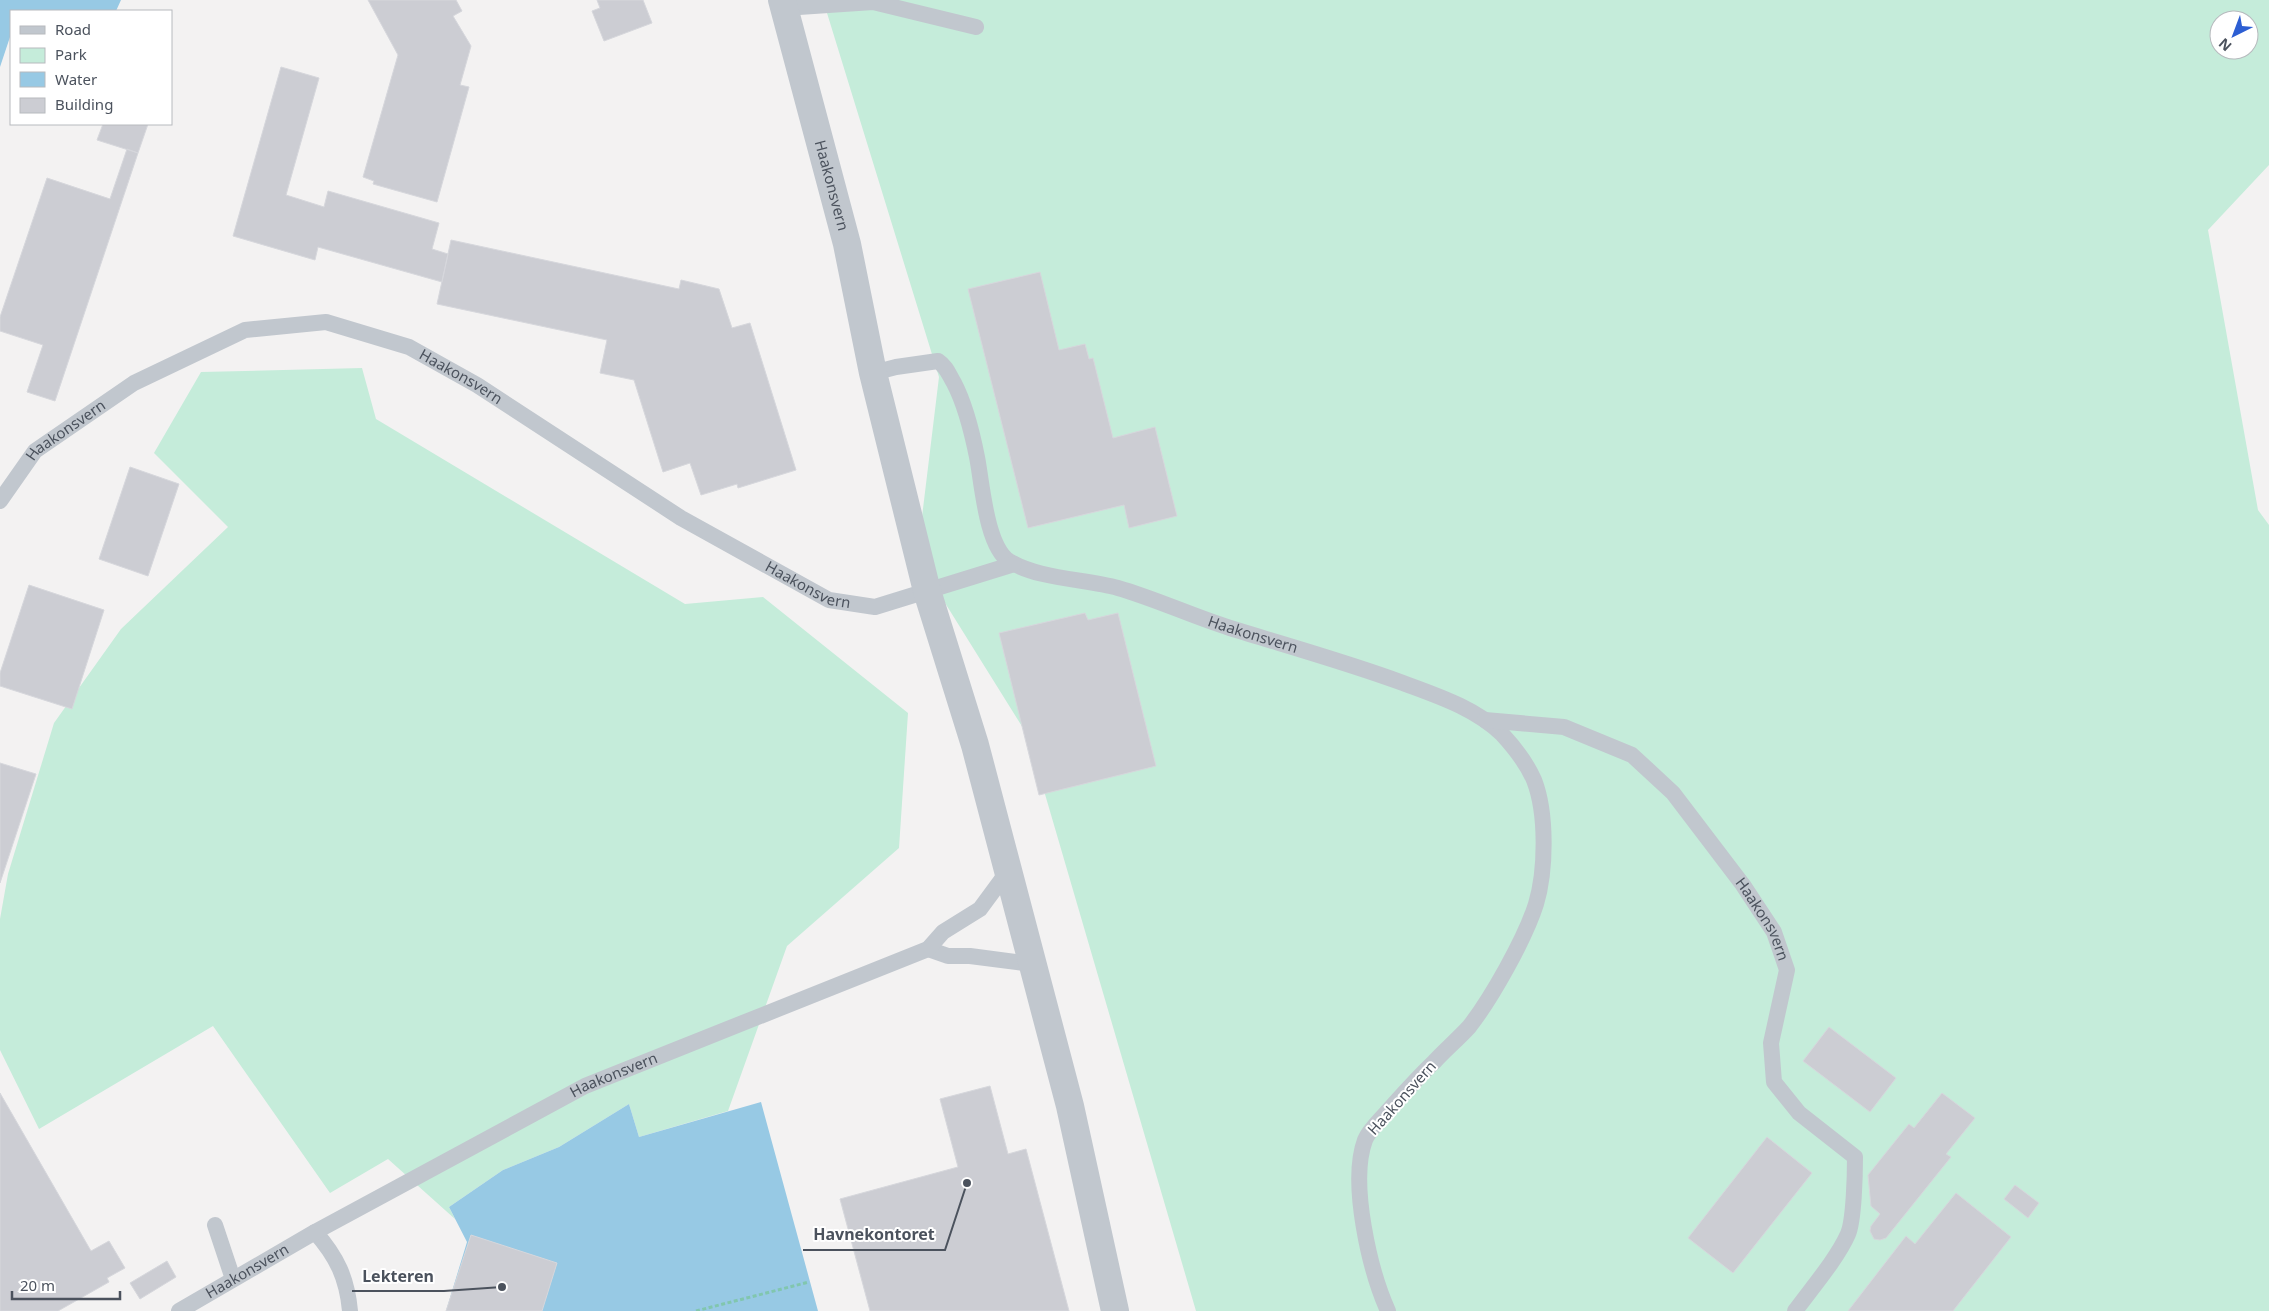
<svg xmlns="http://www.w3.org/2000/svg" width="2269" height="1311" font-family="'Noto Sans',sans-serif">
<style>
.green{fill:#c5ecda;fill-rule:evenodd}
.water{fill:#97c9e4}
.building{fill:#cccdd3;stroke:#d6d7dc}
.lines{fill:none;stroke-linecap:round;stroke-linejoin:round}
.path{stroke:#81c6ae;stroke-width:3;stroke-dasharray:4 2.5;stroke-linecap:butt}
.service{stroke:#c1c7ce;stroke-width:16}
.minor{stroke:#c1c7ce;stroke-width:28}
.labels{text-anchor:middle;stroke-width:4;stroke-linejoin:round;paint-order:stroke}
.street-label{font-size:15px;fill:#4b525d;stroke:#fff}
.leader{fill:none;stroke:#4b525d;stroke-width:2}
.callout-dot{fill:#4b525d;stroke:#fff;stroke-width:2}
.callout-label{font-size:16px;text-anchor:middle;font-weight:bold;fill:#4b525d;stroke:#fff;stroke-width:4;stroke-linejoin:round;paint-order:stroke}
</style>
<rect width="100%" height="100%" fill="#f3f2f2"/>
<!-- green -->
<path class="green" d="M823,0H2269V165L2208,230L2258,510L2269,525V1311H1196L1028,736L917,558L939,377ZM2219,20H2249V50H2219Z
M362,368L376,419L685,604L763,597L908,713L899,848L787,946L728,1111L639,1137L629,1104L559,1147L503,1170L449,1207L455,1219L388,1159L330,1193L213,1026L39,1129L0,1050V919L8,874L54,723L121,629L228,527L154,453L201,372Z"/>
<!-- water -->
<path class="water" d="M0,0H121L116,11H11V34L0,67Z
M761,1102L818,1311H446L467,1242L449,1207L503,1170L559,1147L629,1104L639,1137Z"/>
<!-- building -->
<path class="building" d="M368,0H456L462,11L453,16L471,46L460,85L469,87L437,202L373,184L374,181L363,177L398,55Z
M597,0H643L652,23L604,41L592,11L600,8Z
M281,67L319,78L286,195L324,207L328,191L439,223L432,249L448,254L442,282L318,247L315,260L233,236Z
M103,124H148L138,153L97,140Z
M127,149L138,153L55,401L27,392L43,345L0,331V317L47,178L110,199Z
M451,240L679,289L681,280L719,289L732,328L750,323L796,470L738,488L737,484L701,495L690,463L663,472L634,380L600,373L607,340L437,304Z
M1040,272L1059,350L1085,344L1089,359L1093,358L1113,438L1155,427L1177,516L1129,528L1124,505L1028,528L968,289Z
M130,467L179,484L148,576L99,559Z
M29,585L104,610L72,709L0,686V673Z
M1085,613L1088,620L1118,613L1156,766L1039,795L999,633Z
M0,763L36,774L0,883Z
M1829,1027L1896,1078L1870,1112L1803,1061Z
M990,1086L1008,1154L1026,1149L1069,1311H870L840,1199L958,1167L940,1099Z
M0,1093L91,1251L109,1241L125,1268L107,1278L109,1282L58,1311H0Z
M1942,1093L1975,1118L1946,1154L1951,1157L1886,1238L1880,1240L1874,1239L1870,1231L1871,1226L1880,1214L1871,1206L1868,1175L1909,1124L1914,1128Z
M1767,1137L1812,1173L1733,1273L1688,1238Z
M2015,1185L2039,1203L2028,1218L2004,1199Z
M1956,1193L2011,1237L1953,1311H1848L1906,1236L1915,1244Z
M471,1235L557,1263L542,1311H446Z
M167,1261L176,1277L140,1299L130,1283Z"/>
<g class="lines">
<!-- path -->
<path class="path" d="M696,1311L809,1282"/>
<!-- service -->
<g class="service">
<path d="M784,8L873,2L976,27"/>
<path id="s1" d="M873,373L896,367L938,361C947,367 949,375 954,383C966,406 972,432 977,457C982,482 986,546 1009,561C1038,579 1085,579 1118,588C1156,599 1192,616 1230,628C1288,646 1346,662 1403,683C1438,696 1475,708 1502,734C1514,747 1527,764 1534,780C1547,813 1546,871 1536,904C1525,939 1491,999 1469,1027C1458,1039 1445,1050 1434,1062C1417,1078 1402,1095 1386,1113C1379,1121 1369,1130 1365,1140C1349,1183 1370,1271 1388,1311"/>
<path id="s2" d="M0,501L35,451L134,383L245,330L326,322L409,347L477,385L681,518L829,600L875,607L1014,564"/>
<path id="s3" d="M1485,720L1564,727L1632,755L1673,793L1743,885L1774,932L1787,970L1771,1043L1774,1082L1799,1113L1855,1157C1855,1174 1854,1220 1848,1234C1837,1259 1811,1289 1795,1311"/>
<path d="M928,949L948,956H970L1032,964"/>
<path d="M215,1225L233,1279"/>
<path d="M315,1232C337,1257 347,1278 350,1311"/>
<path id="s4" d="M179,1311L315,1232L585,1086L928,949L943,932L980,909L1008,871"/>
</g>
<!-- minor -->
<path class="minor" id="s5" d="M782,0L847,244L873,373L927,591L975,745L1070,1106L1115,1311"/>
</g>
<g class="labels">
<!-- street labels -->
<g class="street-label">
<text dy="5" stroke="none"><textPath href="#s5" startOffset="192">Haakonsvern</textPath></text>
<text dy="5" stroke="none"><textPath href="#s2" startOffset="532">Haakonsvern</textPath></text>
<text dy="5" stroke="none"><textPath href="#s2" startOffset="98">Haakonsvern</textPath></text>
<text dy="5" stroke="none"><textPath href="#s2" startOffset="938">Haakonsvern</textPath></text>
<text dy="5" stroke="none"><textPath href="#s1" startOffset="538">Haakonsvern</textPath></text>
<text dy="5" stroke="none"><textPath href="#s3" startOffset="364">Haakonsvern</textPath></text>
<text dy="5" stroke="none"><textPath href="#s4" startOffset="495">Haakonsvern</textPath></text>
<text transform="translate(1402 1098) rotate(-48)" y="5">Haakonsvern</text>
<text dy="5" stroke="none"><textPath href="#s4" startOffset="79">Haakonsvern</textPath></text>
</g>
</g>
<!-- callouts -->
<path class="leader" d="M967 1183L945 1250H803M502 1287L444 1291H352"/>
<g class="callout-dot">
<circle cx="967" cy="1183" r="5"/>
<circle cx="502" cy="1287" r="5"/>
</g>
<g class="callout-label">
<text x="874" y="1240">Havnekontoret</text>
<text x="398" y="1282">Lekteren</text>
</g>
<!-- legend -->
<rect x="10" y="10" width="162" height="115" fill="#ffffff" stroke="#b7babe"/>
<rect x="20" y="26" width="25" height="8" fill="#c1c7ce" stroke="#b7babe"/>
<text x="55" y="35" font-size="15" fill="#4b525d">Road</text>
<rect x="20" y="48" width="25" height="15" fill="#c5ecda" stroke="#b7babe"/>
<text x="55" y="60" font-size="15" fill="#4b525d">Park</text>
<rect x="20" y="72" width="25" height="15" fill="#97c9e4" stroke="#b7babe"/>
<text x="55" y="85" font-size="15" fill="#4b525d">Water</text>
<rect x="20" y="98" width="25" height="15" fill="#cccdd3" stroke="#b7babe"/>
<text x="55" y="110" font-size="15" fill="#4b525d">Building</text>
<!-- north arrow -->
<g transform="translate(2234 35) rotate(222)"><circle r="24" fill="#ffffff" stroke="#b7babe"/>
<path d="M0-4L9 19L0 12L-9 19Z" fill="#2c5ed3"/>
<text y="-8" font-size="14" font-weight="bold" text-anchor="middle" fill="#4b525d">N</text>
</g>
<!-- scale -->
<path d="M12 1291v8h108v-8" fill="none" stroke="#4b525d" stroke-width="2.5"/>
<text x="20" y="1291" font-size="15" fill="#4b525d" stroke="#ffffff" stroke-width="4" paint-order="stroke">20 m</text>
</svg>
